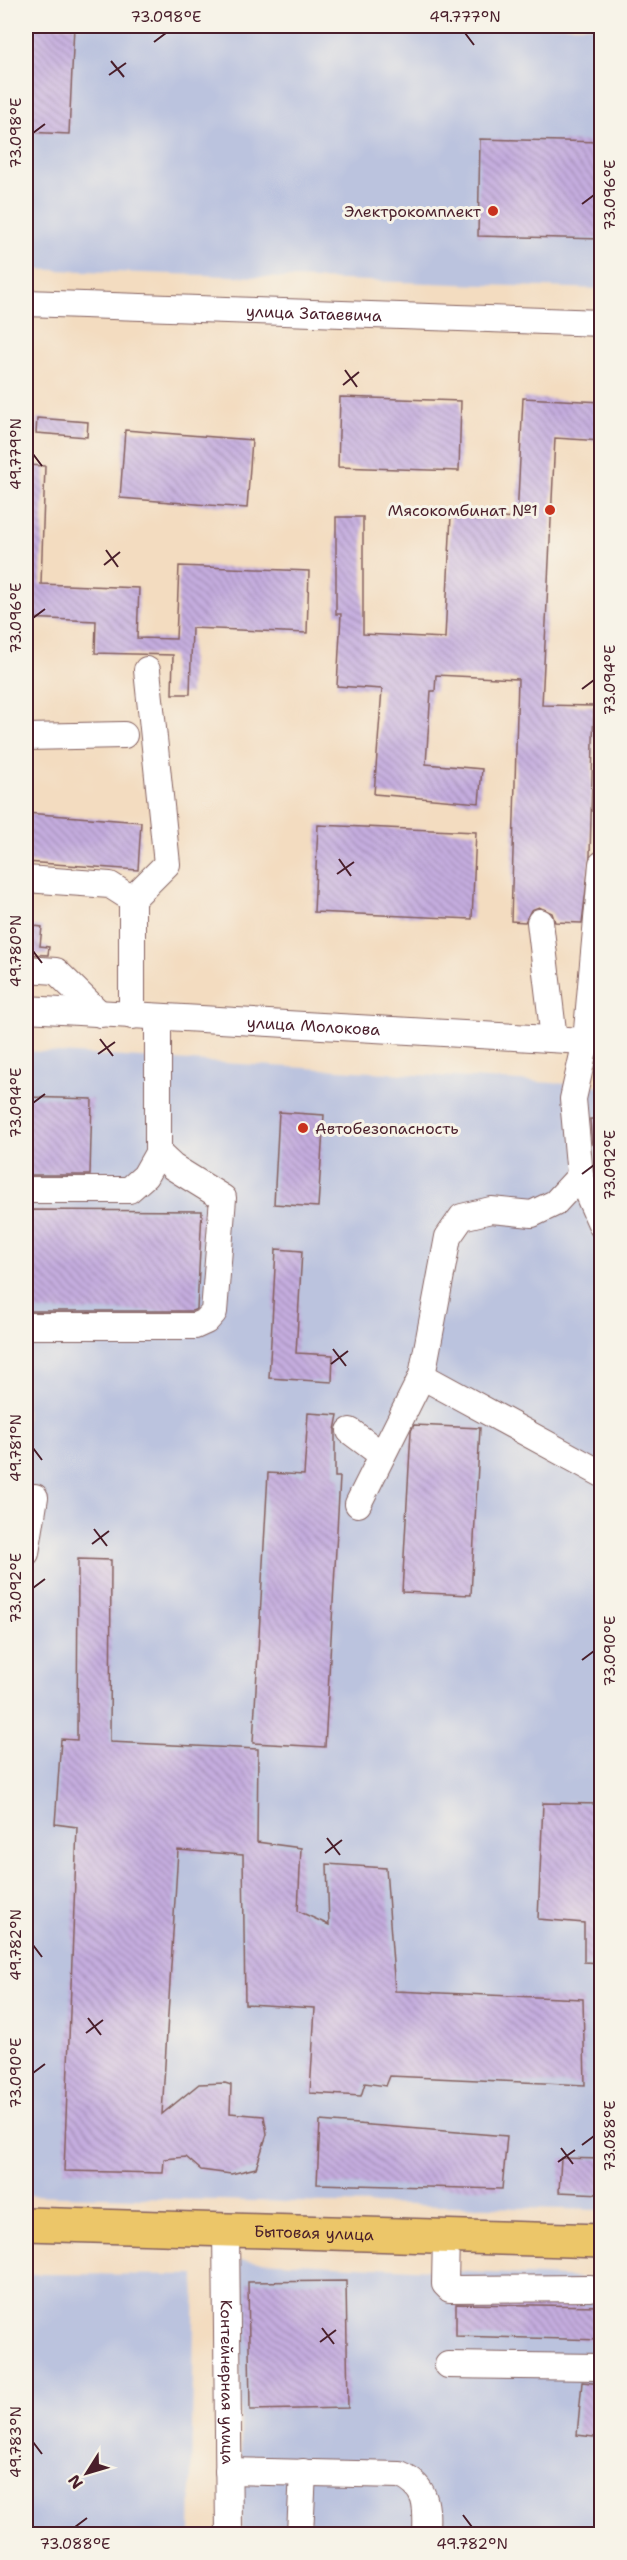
<svg xmlns="http://www.w3.org/2000/svg" width="627" height="2560" font-family="'Shantell Sans',sans-serif">
<style>
.industrial{fill:#bbc3de}
.building{fill:url(#building-back-hatch)}
.lines{fill:none;stroke-linecap:round;stroke-linejoin:round}
.minor-casing{stroke:#85615f;stroke-width:28}
.major-casing{stroke:#85615f;stroke-width:36}
.minor{stroke:#fff;stroke-width:26}
.major{stroke:#ecc669;stroke-width:33}
.ticks{fill:none;stroke:#4a1f2b;stroke-width:2}
.poi-dot{fill:#c8321e;stroke:#f7f3e8;stroke-width:2}
.labels{text-anchor:middle;stroke-width:6;stroke-linejoin:round;paint-order:stroke}
.poi-label{font-size:16px;fill:#4a1f2b;stroke:#f7f3e8;text-anchor:end}
.street-label{font-size:16px;fill:#4a1f2b;stroke:#f7f3e8}
.neatline{fill:none;stroke:#4a1f2b;stroke-width:2}
.ticks-label{font-size:15px;text-anchor:middle;fill:#4a1f2b}
</style>
<defs>
<pattern id="building-back-hatch" width="6" height="6" patternUnits="userSpaceOnUse" patternTransform="scale(1.5)"><rect width="6" height="6" fill="#c5addf"/><path d="M-1 5l2 2M0 0l6 6M5-1l2 2" fill="none" stroke="#a28cb5"/></pattern>
</defs>
<rect width="100%" height="100%" fill="#f7f3e8"/>
<filter id="ink" filterUnits="userSpaceOnUse"><feTurbulence type="fractalNoise" baseFrequency=".0167" numOctaves="2"/><feDisplacementMap in="SourceGraphic" scale="12" xChannelSelector="R" yChannelSelector="G"/><feConvolveMatrix kernelMatrix="1 2 1 2 8 2 1 2 1" color-interpolation-filters="sRGB"/></filter>
<filter id="wash" filterUnits="userSpaceOnUse"><feTurbulence type="fractalNoise" baseFrequency=".008" numOctaves="4" result="noise"/><feDisplacementMap in="SourceGraphic" scale="24" xChannelSelector="R" yChannelSelector="G"/><feGaussianBlur stdDeviation="1.35" result="paint"/><feColorMatrix in="noise" values="0 0 0 0 0 0 0 0 0 0 0 0 0 0 0 0 0 1.4 0 .05"/><feComposite in="paint" operator="in"/></filter>
<g filter="url(#wash)">
<rect width="100%" height="100%" fill="#f3dcc0"/>
<!-- industrial -->
<path class="industrial" d="M26,26H601V289L26,269Z
M26,1051L601,1086V2210L26,2195Z
M239,2260L601,2279V2534H242Z
M26,2274L195,2275L190,2534H26Z"/>
<g id="blocks">
<!-- building -->
<path class="building" d="M26,26H74L69,134L26,132Z
M480,139L602,142V239L478,236Z
M340,397L461,401L459,471L338,467Z
M523,398L602,402V441L555,438L542,705L594,706L590,856L582,923L555,922L552,913L539,907L531,910L525,922L511,921L518,679L436,675L435,691H431L426,764L482,769L479,803L374,794L382,689L337,686L341,614H336V517H363V634L445,638L451,515L517,519Z
M37,418L88,422L87,437L36,433Z
M125,430L252,440L247,508L120,498Z
M26,465L45,466L41,584L139,588L137,638L176,639L179,566L309,571L307,633L192,628L190,694H172L173,655L95,653L96,621L26,618Z
M26,813L141,822L138,870L26,862Z
M318,825L476,832L472,919L314,912Z
M26,925L42,927L40,946L49,947L48,955L26,954Z
M26,1097L92,1099L90,1175H26Z
M279,1112L324,1115L318,1207L274,1204Z
M590,1119H602V1145L592,1144Z
M26,1210L202,1211L197,1309L192,1311H26Z
M276,1249L302,1251L296,1353L333,1355L332,1382L269,1378Z
M308,1413L338,1415L335,1430V1477H340L325,1747L253,1743L268,1473L304,1475Z
M414,1425L480,1428L471,1595L402,1592L411,1431Z
M78,1559L111,1560L110,1742L258,1749L257,1842L301,1848L298,1911L329,1925L327,1864L386,1868L395,1991L583,1999L585,2085L390,2076L386,2086L365,2083L361,2096L310,2093L315,2008L245,2004L243,1855L178,1850L162,2114L199,2084L225,2083L231,2085L230,2113L264,2116L267,2134L256,2168L231,2174L201,2170L186,2157L164,2159L163,2173L64,2171L77,1827L55,1824L61,1739L77,1740Z
M543,1803L602,1804V1963L584,1962V1923L538,1919Z
M320,2121L507,2136L502,2189L317,2184Z
M561,2158L602,2159V2194L559,2192Z
M346,2281L348,2408L250,2410L248,2282Z
M456,2304L602,2306V2340L456,2336Z
M582,2382L602,2384V2438L577,2435Z"/>
</g>
</g>
<g filter="url(#ink)">
<use href="#blocks" fill-opacity="0" stroke="#85615f" stroke-width="1.5"/>
<g class="lines">
<!-- minor casing -->
<g class="minor-casing">
<g id="minor">
<path id="s1" d="M26,303L602,323"/>
<path d="M26,737L124,735"/>
<path d="M602,864L586,1041L573,1099L580,1176L602,1226"/>
<path d="M26,879L110,885L132,899"/>
<path d="M540,922L554,1039"/>
<path d="M26,969L56,971L100,1014"/>
<path id="s2" d="M26,1009L602,1042"/>
<path d="M132,1016V899L167,864L147,670"/>
<path d="M26,1190H129L145,1176L158,1153V1018"/>
<path d="M26,1326H195L206,1321L214,1312L223,1198L173,1167L158,1153"/>
<path d="M422,1376L448,1237L462,1217L491,1210L532,1214L555,1203L580,1176"/>
<path d="M350,1431L382,1455"/>
<path d="M358,1504L422,1376L602,1474"/>
<path d="M26,1553L35,1497"/>
<path id="s3" d="M226,2229L229,2534"/>
<path d="M446,2235L445,2284L450,2289L590,2288"/>
<path d="M448,2365L602,2367"/>
<path d="M228,2471L400,2475C428,2487 427,2507 426,2534"/>
<path d="M300,2534L303,2472"/>
</g>
</g>
<!-- major casing -->
<g class="major-casing">
<g id="major">
<path id="s4" d="M26,2224L602,2241"/>
</g>
</g>
<!-- minor -->
<use href="#minor" class="minor"/>
<!-- major -->
<use href="#major" class="major"/>
</g>
</g>
<!-- ticks -->
<path class="ticks" d="M465,33L474,45M154,42L166,33M111,61L124,77M109,75L126,63M33,133L45,124M582,204L594,195M345,370L357,387M343,385L359,372M33,454L42,466M106,550L118,567M104,565L120,552M33,618L45,609M582,689L594,680M339,859L351,876M337,874L354,862M33,951L42,963M100,1039L113,1056M98,1054L115,1042M33,1103L45,1094M582,1174L594,1165M333,1349L346,1366M331,1364L348,1351M33,1448L42,1460M94,1529L107,1546M92,1544L109,1531M33,1588L45,1579M582,1660L594,1651M327,1838L340,1855M325,1853L342,1840M33,1945L42,1957M88,2018L101,2035M86,2033L103,2020M33,2073L45,2064M582,2145L594,2136M561,2148L573,2164M558,2162L575,2150M322,2328L334,2344M320,2342L336,2330M33,2442L42,2454M463,2515L472,2527M75,2527L87,2518"/>
<!-- markers -->
<g class="poi-dot">
<circle cx="493" cy="211" r="6"/>
<circle cx="550" cy="510" r="6"/>
<circle cx="303" cy="1128" r="6"/>
</g>
<g class="labels">
<!-- poi labels -->
<g class="poi-label">
<text x="481" y="217">Электрокомплект</text>
<text x="538" y="516">Мясокомбинат №1</text>
<text x="315" y="1134" text-anchor="start">Автобезопасность</text>
</g>
<!-- street labels -->
<g class="street-label">
<text dy="6" stroke="none"><textPath href="#s1" startOffset="288">улица Затаевича</textPath></text>
<text dy="6" stroke="none"><textPath href="#s2" startOffset="288">улица Молокова</textPath></text>
<text dy="6" stroke="none"><textPath href="#s4" startOffset="288">Бытовая улица</textPath></text>
<text dy="6" stroke="none"><textPath href="#s3" startOffset="153">Контейнерная улица</textPath></text>
</g>
</g>
<!-- margin -->
<rect width="627" height="2560" fill="none" stroke="#f7f3e8" stroke-width="66"/>
<!-- north arrow -->
<g transform="translate(87 2473) rotate(233)" stroke="#f7f3e8" stroke-width="4.5" paint-order="stroke">
<path d="M0-4.5L10 22L0 15L-10 22Z" fill="#4a1f2b"/>
<text y="-9" font-size="16" font-weight="bold" text-anchor="middle" fill="#4a1f2b">N</text>
</g>
<rect x="33" y="33" width="561" height="2494" class="neatline"/>
<g class="ticks-label">
<text x="166" y="22">73.098°E</text>
<text x="465" y="22">49.777°N</text>
<text transform="translate(16 133) rotate(-90)" y="5">73.098°E</text>
<text transform="translate(610 195) rotate(-90)" y="5">73.096°E</text>
<text transform="translate(16 454) rotate(-90)" y="5">49.779°N</text>
<text transform="translate(16 618) rotate(-90)" y="5">73.096°E</text>
<text transform="translate(610 680) rotate(-90)" y="5">73.094°E</text>
<text transform="translate(16 951) rotate(-90)" y="5">49.780°N</text>
<text transform="translate(16 1103) rotate(-90)" y="5">73.094°E</text>
<text transform="translate(610 1165) rotate(-90)" y="5">73.092°E</text>
<text transform="translate(16 1448) rotate(-90)" y="5">49.781°N</text>
<text transform="translate(16 1588) rotate(-90)" y="5">73.092°E</text>
<text transform="translate(610 1651) rotate(-90)" y="5">73.090°E</text>
<text transform="translate(16 1945) rotate(-90)" y="5">49.782°N</text>
<text transform="translate(16 2073) rotate(-90)" y="5">73.090°E</text>
<text transform="translate(610 2136) rotate(-90)" y="5">73.088°E</text>
<text transform="translate(16 2442) rotate(-90)" y="5">49.783°N</text>
<text x="75" y="2549">73.088°E</text>
<text x="472" y="2549">49.782°N</text>
</g>
</svg>
